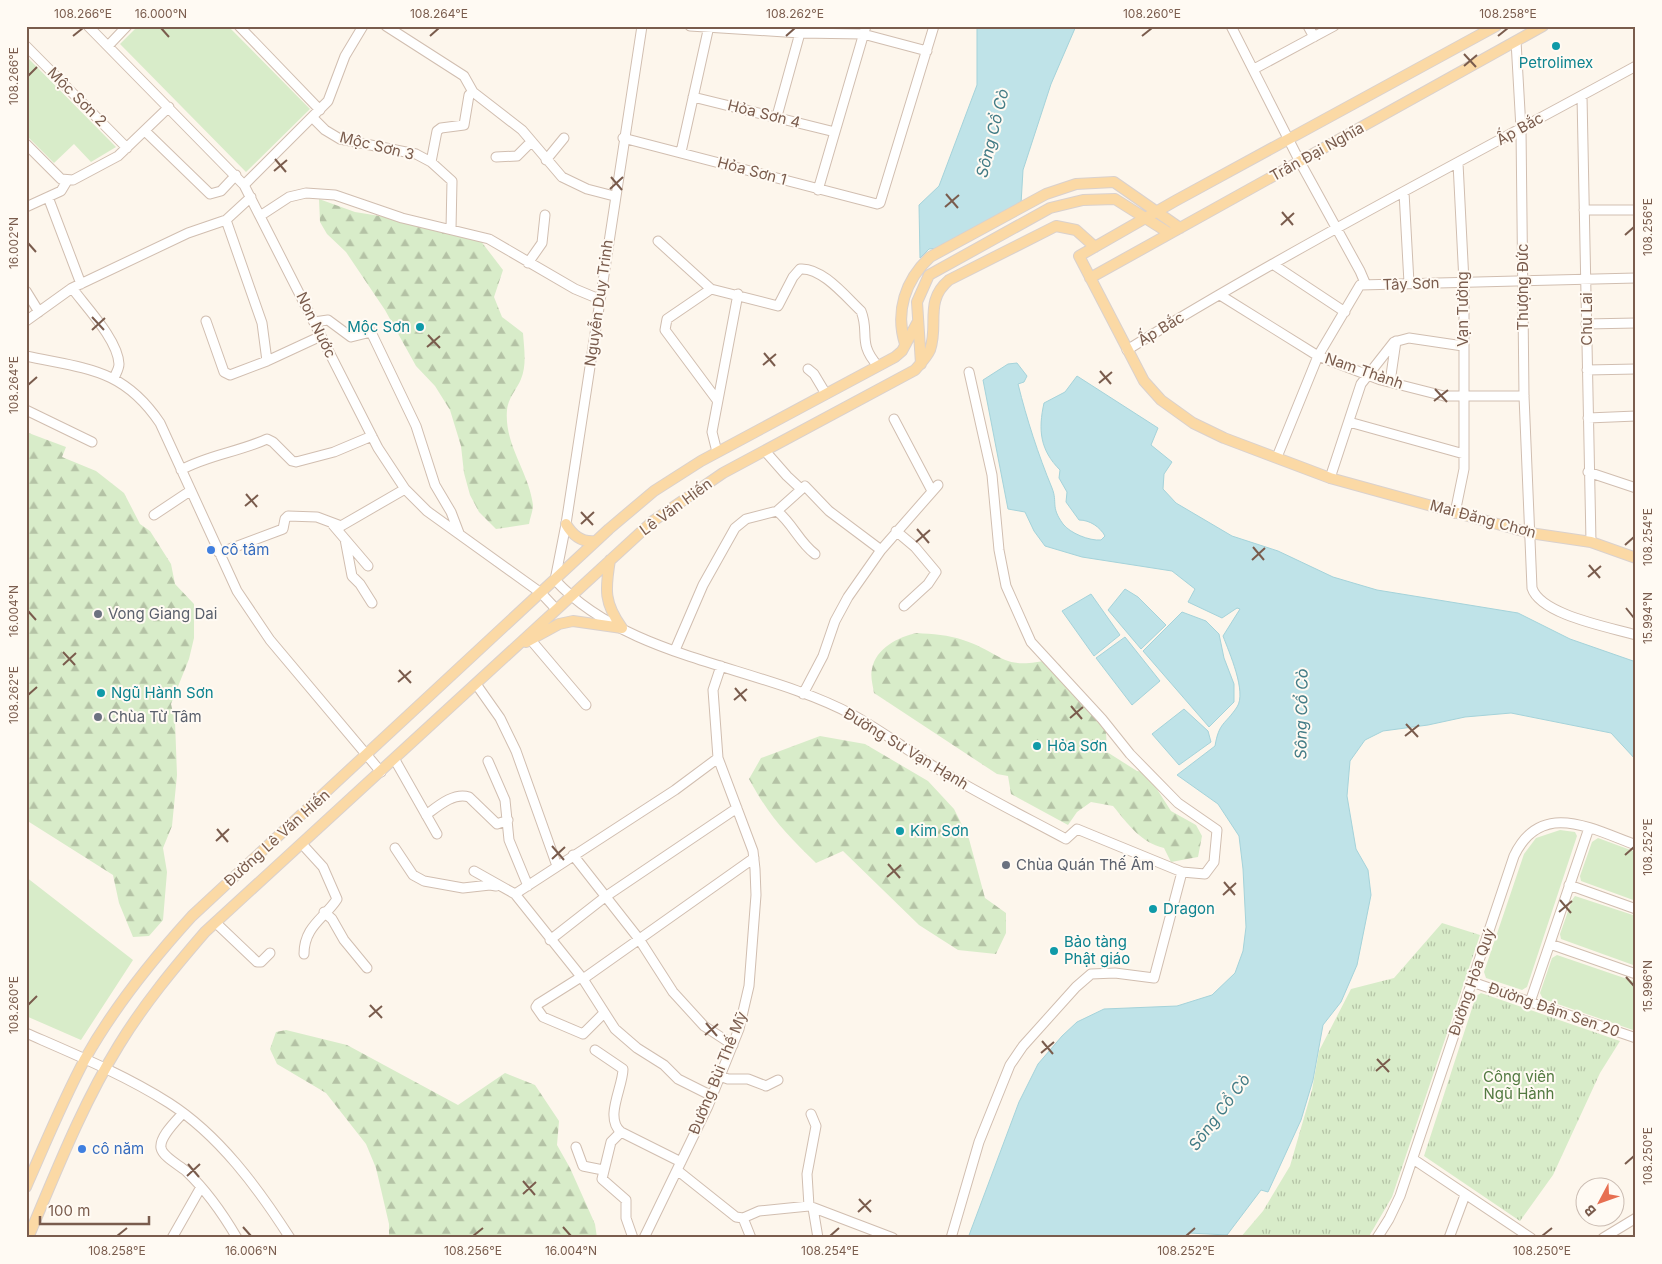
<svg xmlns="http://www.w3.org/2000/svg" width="1662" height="1264" font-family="Inter,sans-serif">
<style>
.grass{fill:#d8ecc9}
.forest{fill:url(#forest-firs)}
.park{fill:url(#park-tufts)}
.water{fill:#bfe3e8;stroke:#a5d3da}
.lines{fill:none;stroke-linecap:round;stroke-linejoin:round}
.minor-casing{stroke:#d1beb0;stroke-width:11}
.major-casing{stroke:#dad1cd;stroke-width:12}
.minor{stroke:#fff;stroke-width:9}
.major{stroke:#fbd9a5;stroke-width:10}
.ticks{fill:none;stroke:#7a5c4d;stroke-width:2}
.culture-dot{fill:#0f9aa8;stroke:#fffaf3;stroke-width:2}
.shop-dot{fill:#3f7fe0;stroke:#fffaf3;stroke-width:2}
.worship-dot{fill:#6b7280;stroke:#fffaf3;stroke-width:2}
.labels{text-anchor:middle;stroke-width:4;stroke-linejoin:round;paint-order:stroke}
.culture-label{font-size:15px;fill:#0d838f;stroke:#fffaf3;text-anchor:start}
.street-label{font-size:15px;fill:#7a5c4d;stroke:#fffaf3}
.shop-label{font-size:15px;fill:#366cbe;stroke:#fffaf3;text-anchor:start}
.worship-label{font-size:15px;fill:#5b616d;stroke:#fffaf3;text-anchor:start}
.park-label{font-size:15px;fill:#537a41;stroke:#fffaf3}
.water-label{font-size:16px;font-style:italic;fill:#437c86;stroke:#fffaf3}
.neatline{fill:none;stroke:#7a5c4d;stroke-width:2}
.ticks-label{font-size:12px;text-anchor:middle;fill:#7a5c4d}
</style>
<defs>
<pattern id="forest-firs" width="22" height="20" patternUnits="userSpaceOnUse" patternTransform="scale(1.25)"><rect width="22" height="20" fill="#d8ecc9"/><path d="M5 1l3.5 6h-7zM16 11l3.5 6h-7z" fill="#b4c2a5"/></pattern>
<pattern id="park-tufts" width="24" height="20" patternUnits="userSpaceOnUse" patternTransform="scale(1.25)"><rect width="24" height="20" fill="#d8ecc9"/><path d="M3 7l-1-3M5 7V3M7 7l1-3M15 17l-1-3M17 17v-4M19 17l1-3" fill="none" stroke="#b4c2a5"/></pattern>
</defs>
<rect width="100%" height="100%" fill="#fdf6ec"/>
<!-- grass -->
<path class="grass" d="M138,26H228L310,109L246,172L120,44Z
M28,58L116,147L91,162L74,144L54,163L26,135Z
M1560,830L1575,832L1577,836L1527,987L1522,990L1486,978L1484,972L1524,854L1536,838Z
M1598,838L1636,852V901L1581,881L1580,876L1592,842Z
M26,877L133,960L81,1040L26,1016Z
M1575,896L1636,916V966L1561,939L1560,934L1572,900Z
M1557,955L1636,982V1031L1543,999L1540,993L1552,958Z"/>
<!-- forest -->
<path class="forest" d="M319,199L355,212L423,223L477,236L503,270L494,297L502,317L523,333C524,348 527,365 521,379C517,389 508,398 507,410C504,445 529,472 533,505C533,511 530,518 529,524L496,529L479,512L470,495L464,473L461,446L450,410L435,386L416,366L385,310L346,252L327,234L320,222Z
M26,432L66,447L62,457L96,471L124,493L140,524L150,531L171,564L175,584L194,604V638L189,659L171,704L175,721L177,775L172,826L163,848L167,872L163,920L149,936L133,937L119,903L113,875L26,820Z
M917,633C932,634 949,635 963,640C1003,653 1002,672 1051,659L1060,665L1075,692L1106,731L1107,752L1137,771L1146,772L1171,811L1196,825L1202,836L1198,857L1171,862L1164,848C1140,842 1128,824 1113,806L1091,802L1077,812L1068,825L1011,794L1008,776L997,774L874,693C873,686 870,676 872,669C876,648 898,637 917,633Z
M820,736L865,744L928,781L954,809L969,839L985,898L1006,913V933L996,954L958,950L919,925L843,851L816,863C786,834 769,816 749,779L761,758Z
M286,1030L347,1045L458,1105L505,1073L535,1085L559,1121L557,1145L570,1168L595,1224L597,1238H389V1224L376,1168L366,1144L326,1093L277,1064L270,1049L276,1032Z"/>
<!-- park -->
<path class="park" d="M1442,923L1480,935L1392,1197L1368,1238H1240L1263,1211L1290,1166L1312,1090L1319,1051L1351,989L1394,978Z
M1481,993L1620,1041L1600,1073L1553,1175L1520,1221L1424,1156L1476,996Z"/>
<!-- water -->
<path class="water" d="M977,26H1076L1051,84L1023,170L1021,204L940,248L929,249L920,258L919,205L939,186L977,85Z
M1017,363L1027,376L1024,382L1018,384C1027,420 1038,454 1052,488C1058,503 1050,506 1063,524C1070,533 1089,541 1101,540L1105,536C1100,527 1090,520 1079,520L1066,502L1067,492L1059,478L1060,470C1040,450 1038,430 1044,403L1065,392L1077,376L1158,428L1151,445L1172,462L1164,474L1163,489L1176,503L1232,536L1278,551L1333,577L1377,590L1518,613L1570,639L1636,662V760L1611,733L1511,713L1465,717L1428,725L1383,731L1365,740L1350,761L1347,796L1356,849L1368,870L1371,895L1357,965L1341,1002L1323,1025L1313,1080L1301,1120L1268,1192L1261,1190L1227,1235L1189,1233L1184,1238H968L1019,1102L1038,1064L1062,1036L1077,1022L1104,1009L1177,1006L1212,995L1235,973L1243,951L1246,927L1243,869L1239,836L1218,804L1177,775L1215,746C1219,722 1225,725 1237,707C1247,692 1229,652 1223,636L1240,609L1237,608L1222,618L1188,602L1195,589L1172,571L1082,557L1045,546L1034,531L1025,512L1008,509L983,380L1008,364Z
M1125,589L1138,597L1166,625L1141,649L1108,610Z
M1091,594L1120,635L1094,656L1062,611Z
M1182,612L1206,621L1219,634L1224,658L1234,684V702L1209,727L1143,651Z
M1125,637L1160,681L1132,705L1096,658Z
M1184,709L1208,731L1211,742L1179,765L1152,734Z"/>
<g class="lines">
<!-- minor casing -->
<g class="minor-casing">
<path id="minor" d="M88,26L244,185L378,448L405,489L427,511L541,593L556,609
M239,26L320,110
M386,26L464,76L473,92L522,130L562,177L587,189L614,196
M642,26L566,524L555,580C629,660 760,665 853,715C884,732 912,754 943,772C983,796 1025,817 1066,839L1077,829L1182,872L1205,874L1214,862L1217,830L1178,803L1130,754L1102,719L1031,642L1006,586L999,550L992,475L969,372
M690,26L800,33L863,34L927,51
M1231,26L1300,162L1360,271L1366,285
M1308,26L1314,37
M1516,41L1521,129L1524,396L1532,588C1541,615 1609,627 1636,635
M26,46L127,148
M108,46L127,26
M1254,69L1334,26
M1582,96L1591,542
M693,97L835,132
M777,116L800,33
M312,117L325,130L340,139L416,154L431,162L452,181L451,229
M145,131L210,194L221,191L236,175
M623,138L877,204L880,203L934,26
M26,144L61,179L73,180L118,156L169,107
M681,152L709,26
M496,157L517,156L531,142
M546,160L564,138
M431,162L437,131L441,128L464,125L469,95L473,92
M244,185L328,101L345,56L363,26
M818,190L866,26
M1404,192L1409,283
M48,197L81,284
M26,207L61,191L67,181
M1584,210H1636
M260,216L289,197L306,193L335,195L402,218L489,239L575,289L599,299
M226,220L262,323L267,361
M658,241L711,289
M528,263L542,243L545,215
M1274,265L1345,312
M72,288C86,307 118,340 119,364C119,369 116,373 114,378
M26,291L39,312
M1220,295L1318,356L1381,380L1444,396H1524
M26,321L72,288L188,233L226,220L251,197
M206,321L224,372L230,375L267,361L321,336
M314,322L328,320L351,337L371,332L416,426L435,485L451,512L459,533
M1586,324L1636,323
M1127,350C1292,248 1466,159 1636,66
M26,356C86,369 123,368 160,423L237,591L270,640L381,772
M808,369L814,374L826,394
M1587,370L1636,369
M1390,382L1396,341
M717,400L665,330L667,319L711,289L778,306L793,277L800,269C822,267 846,297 861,311C870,333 857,343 878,366
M26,410L92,442
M1588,418L1636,416
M894,419L932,491
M1349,422L1464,454
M765,451L787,476L801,489
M717,452L712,432L738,294
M1277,457L1318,356L1360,285L1636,278
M181,470C208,455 239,452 267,439L273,442L292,461L296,462L334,452L372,436
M1588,472L1636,488
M1330,478L1361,384L1394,342L1409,338L1463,346
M777,511C793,524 799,542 815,554
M1455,513L1464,469V282L1458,163
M154,515L190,491
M333,525L368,566
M896,531L915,547L936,572L928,584L904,606
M345,539L352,576L360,584L372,603
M219,553L283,529L285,519L288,516L317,517L341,526L405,489
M530,639L586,705
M675,650L703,585L735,528L746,519L777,511L805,486L829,511L881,550
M476,684L500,718L516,751L557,866
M803,694L823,656L835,621L848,597L881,550L938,485
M395,760L437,834
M488,761L505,800L509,840L528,886
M426,815C438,806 454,792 469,797L497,824L508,820
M302,844L323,867L337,899C325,918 304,926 304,954
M395,848L413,875L424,881L463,888L490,885L496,886
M573,855L639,939L673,992L704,1026L733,1045
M474,871L515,894L583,979L615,1029L637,1048L664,1065L678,1079L712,1096
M1569,885L1636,909
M515,894L675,790L718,758
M324,912L332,919L344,940L367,968
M216,923L257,962H261L270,953
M550,940L605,897L737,808
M1550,944L1636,974
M581,977L538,1004L536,1007L543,1017L583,1034L604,1013
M583,979L754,858
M1472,982L1636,1038
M1530,1002L1589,828
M26,1033C74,1054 125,1075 169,1103C219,1135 258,1188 290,1238
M595,1050L623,1069C623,1087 604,1118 621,1132L681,1162
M720,1076L728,1079H748L766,1086L778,1080
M183,1113C176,1121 159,1137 161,1148C163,1157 179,1165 186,1171C206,1190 223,1214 237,1238
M621,1132L611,1142L602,1179L626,1200V1218L633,1238
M576,1147L583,1166L603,1170
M1413,1159L1531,1238
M677,1170L736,1217L743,1218L759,1211L809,1206L893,1238
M809,1206L807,1174L816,1126L811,1114
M813,1208L818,1238
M743,1218L751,1238
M172,1238L201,1187
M644,1238L708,1106L739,1029L749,986L756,895L755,869L753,851L718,758L713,690L721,666
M951,1238L979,1142L1010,1065L1023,1046L1076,987L1091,974L1115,973L1154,978L1182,872
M1377,1238L1389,1219L1400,1196L1514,856C1541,799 1592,829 1636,845
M1449,1238L1465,1195
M1603,1238L1636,1218"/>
</g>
<!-- major casing -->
<g class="major-casing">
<path id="major" d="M1496,26L1175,201L1079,256L1144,381L1161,400L1193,423L1224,438L1330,478L1530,533L1591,542L1636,558
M1090,278L1543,26
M905,344C895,312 905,280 930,257L1046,194L1076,184L1114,182L1180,228
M921,364L917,302L929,275L1050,208L1083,200L1115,199L1169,233
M566,524C573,536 582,543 596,541
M610,560C605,590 604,603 622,628
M526,642L559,624L573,621L622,628
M26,1187C45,1144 63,1100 85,1059C114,1007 152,960 192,916L609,529L654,491L701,461L895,357L902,351L917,323
M28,1238C56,1172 82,1105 119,1045C144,1004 174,968 205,932L653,521L723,473L915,370C920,364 927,357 930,350C939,324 924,301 949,280L1056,226L1076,230L1095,247"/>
</g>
<!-- minor -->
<use href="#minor" class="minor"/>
<!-- major -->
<use href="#major" class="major"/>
</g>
<!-- ticks -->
<path class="ticks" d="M161,28L169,37M73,36L83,28M430,36L439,28M786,36L795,28M1142,36L1152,28M1498,36L1508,28M1464,54L1476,67M1464,66L1477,55M28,76L37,67M275,159L286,172M274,171L287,160M611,177L622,190M610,189L623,177M946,194L958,208M945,207L959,195M1282,212L1293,225M1281,225L1294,213M1625,235L1634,227M28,243L36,252M92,317L104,330M92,330L105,318M428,335L440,348M427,347L440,336M764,353L775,366M763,365L776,354M1100,371L1111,384M1099,383L1112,372M28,385L37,377M1435,389L1447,402M1434,401L1448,390M246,494L257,507M245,506L258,495M581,512L593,525M581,524L594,512M917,529L929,543M916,542L930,530M1625,545L1634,537M1253,547L1264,560M1252,560L1265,548M1589,565L1600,578M1588,577L1601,566M1626,608L1634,618M28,611L36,620M63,652L75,665M63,665L76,653M399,670L411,683M398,682L411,671M735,688L746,701M28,695L37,687M734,700L747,689M1071,706L1082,719M1070,718L1083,707M1406,724L1418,737M1405,736L1419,725M217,829L228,842M216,841L229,829M552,846L564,860M1625,855L1634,847M552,859L565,847M888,864L900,878M887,877L901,865M1224,882L1235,895M1223,895L1236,883M1560,900L1571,913M1559,912L1572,901M1626,977L1634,986M28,1005L37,996M370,1005L382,1018M369,1017L382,1006M706,1023L717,1036M705,1035L718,1024M1042,1041L1053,1054M1041,1053L1054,1042M1377,1059L1389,1072M1376,1071L1390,1059M188,1164L199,1177M1625,1164L1634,1156M187,1176L200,1164M523,1181L535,1195M523,1194L536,1182M859,1199L871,1212M858,1212L871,1200M243,1227L251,1236M563,1227L571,1236M117,1236L127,1228M473,1236L483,1228M830,1236L839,1228M1186,1236L1195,1228M1542,1236L1552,1228"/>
<!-- markers -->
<g class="culture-dot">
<circle cx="1556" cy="46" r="5"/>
<circle cx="420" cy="327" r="5"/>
<circle cx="101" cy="693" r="5"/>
<circle cx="1037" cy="746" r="5"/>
<circle cx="900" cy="831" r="5"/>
<circle cx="1153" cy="909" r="5"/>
<circle cx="1054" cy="951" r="5"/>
</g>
<g class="shop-dot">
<circle cx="211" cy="550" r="5"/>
<circle cx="82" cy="1149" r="5"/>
</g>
<g class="worship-dot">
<circle cx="98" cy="614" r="5"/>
<circle cx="98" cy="717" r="5"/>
<circle cx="1006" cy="865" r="5"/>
</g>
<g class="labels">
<!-- culture labels -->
<g class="culture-label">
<text x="1556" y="68" text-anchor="middle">Petrolimex</text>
<text x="410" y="332" text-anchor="end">Mộc Sơn</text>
<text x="111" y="698">Ngũ Hành Sơn</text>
<text x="1047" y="751">Hỏa Sơn</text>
<text x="910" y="836">Kim Sơn</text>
<text x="1163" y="914">Dragon</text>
<text x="1064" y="947">Bảo tàng<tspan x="1064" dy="17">Phật giáo</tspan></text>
</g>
<!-- street labels -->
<g class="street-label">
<text transform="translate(77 97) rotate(45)" y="5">Mộc Sơn 2</text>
<text transform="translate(764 114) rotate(14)" y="5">Hỏa Sơn 4</text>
<text transform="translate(1520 129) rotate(-29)" y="5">Ấp Bắc</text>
<text transform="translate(377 146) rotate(14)" y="5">Mộc Sơn 3</text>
<text transform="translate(1317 152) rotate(-29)" y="5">Trần Đại Nghĩa</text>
<text transform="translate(752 171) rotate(15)" y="5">Hỏa Sơn 1</text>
<text transform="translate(1411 284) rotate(-2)" y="5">Tây Sơn</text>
<text transform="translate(1523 287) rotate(-90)" y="5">Thượng Đức</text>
<text transform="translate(599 303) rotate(-82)" y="5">Nguyễn Duy Trinh</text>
<text transform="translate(1463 309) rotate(-90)" y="5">Vạn Tường</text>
<text transform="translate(1587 319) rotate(-90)" y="5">Chu Lai</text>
<text transform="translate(316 325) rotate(64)" y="5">Non Nước</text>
<text transform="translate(1161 329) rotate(-31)" y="5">Ấp Bắc</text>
<text transform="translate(1364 371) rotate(19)" y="5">Nam Thành</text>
<text transform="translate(676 507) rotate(-36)" y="5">Lê Văn Hiến</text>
<text transform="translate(1483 519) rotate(15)" y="5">Mai Đăng Chơn</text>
<text transform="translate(906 749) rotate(31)" y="5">Đường Sư Vạn Hạnh</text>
<text transform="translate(277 838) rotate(-42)" y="5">Đường Lê Văn Hiến</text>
<text transform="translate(1472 982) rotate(-71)" y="5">Đường Hòa Quý</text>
<text transform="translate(1554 1010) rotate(19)" y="5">Đường Đầm Sen 20</text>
<text transform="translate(718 1073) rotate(-68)" y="5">Đường Bùi Thế Mỹ</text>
</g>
<!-- shop labels -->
<g class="shop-label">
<text x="221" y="555">cô tâm</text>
<text x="92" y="1154">cô năm</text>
</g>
<!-- worship labels -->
<g class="worship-label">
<text x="108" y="619">Vong Giang Dai</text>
<text x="108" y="722">Chùa Từ Tâm</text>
<text x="1016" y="870">Chùa Quán Thế Âm</text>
</g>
<!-- park labels -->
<g class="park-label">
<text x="1519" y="1082">Công viên<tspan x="1519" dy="17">Ngũ Hành</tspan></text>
</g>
<!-- water labels -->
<g class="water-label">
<text transform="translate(992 133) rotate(-76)" y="6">Sông Cổ Cò</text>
<text transform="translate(1301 714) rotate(-89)" y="6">Sông Cổ Cò</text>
<text transform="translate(1219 1112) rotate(-53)" y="6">Sông Cổ Cò</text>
</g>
</g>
<!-- border -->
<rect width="1662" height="1264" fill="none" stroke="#fffaf3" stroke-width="55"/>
<!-- north arrow -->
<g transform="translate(1600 1202) rotate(229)"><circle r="24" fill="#fffaf3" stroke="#cabbb1"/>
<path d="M0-4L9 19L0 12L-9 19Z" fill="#e76f51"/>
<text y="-8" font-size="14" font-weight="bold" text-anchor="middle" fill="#7a5c4d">B</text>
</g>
<!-- scale -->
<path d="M40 1216v8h109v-8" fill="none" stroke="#7a5c4d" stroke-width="2.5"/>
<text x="48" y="1216" font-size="15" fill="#7a5c4d" stroke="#fffaf3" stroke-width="4" paint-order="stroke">100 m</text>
<rect x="28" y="28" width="1606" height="1208" class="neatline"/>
<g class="ticks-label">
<text x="83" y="18">108.266°E</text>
<text x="161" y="18">16.000°N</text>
<text x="439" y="18">108.264°E</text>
<text x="795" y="18">108.262°E</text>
<text x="1152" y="18">108.260°E</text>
<text x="1508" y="18">108.258°E</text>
<text transform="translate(14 76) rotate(-90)" y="4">108.266°E</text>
<text transform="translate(1648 227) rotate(-90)" y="4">108.256°E</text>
<text transform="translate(14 243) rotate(-90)" y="4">16.002°N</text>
<text transform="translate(14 385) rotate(-90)" y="4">108.264°E</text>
<text transform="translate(1648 537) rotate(-90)" y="4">108.254°E</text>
<text transform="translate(14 611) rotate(-90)" y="4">16.004°N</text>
<text transform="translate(1648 618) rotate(-90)" y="4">15.994°N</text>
<text transform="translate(14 695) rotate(-90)" y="4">108.262°E</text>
<text transform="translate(1648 847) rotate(-90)" y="4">108.252°E</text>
<text transform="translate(1648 986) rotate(-90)" y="4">15.996°N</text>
<text transform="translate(14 1005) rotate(-90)" y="4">108.260°E</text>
<text transform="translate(1648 1156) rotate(-90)" y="4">108.250°E</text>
<text x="117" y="1255">108.258°E</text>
<text x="251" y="1255">16.006°N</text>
<text x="473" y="1255">108.256°E</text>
<text x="571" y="1255">16.004°N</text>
<text x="830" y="1255">108.254°E</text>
<text x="1186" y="1255">108.252°E</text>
<text x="1542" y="1255">108.250°E</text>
</g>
</svg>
